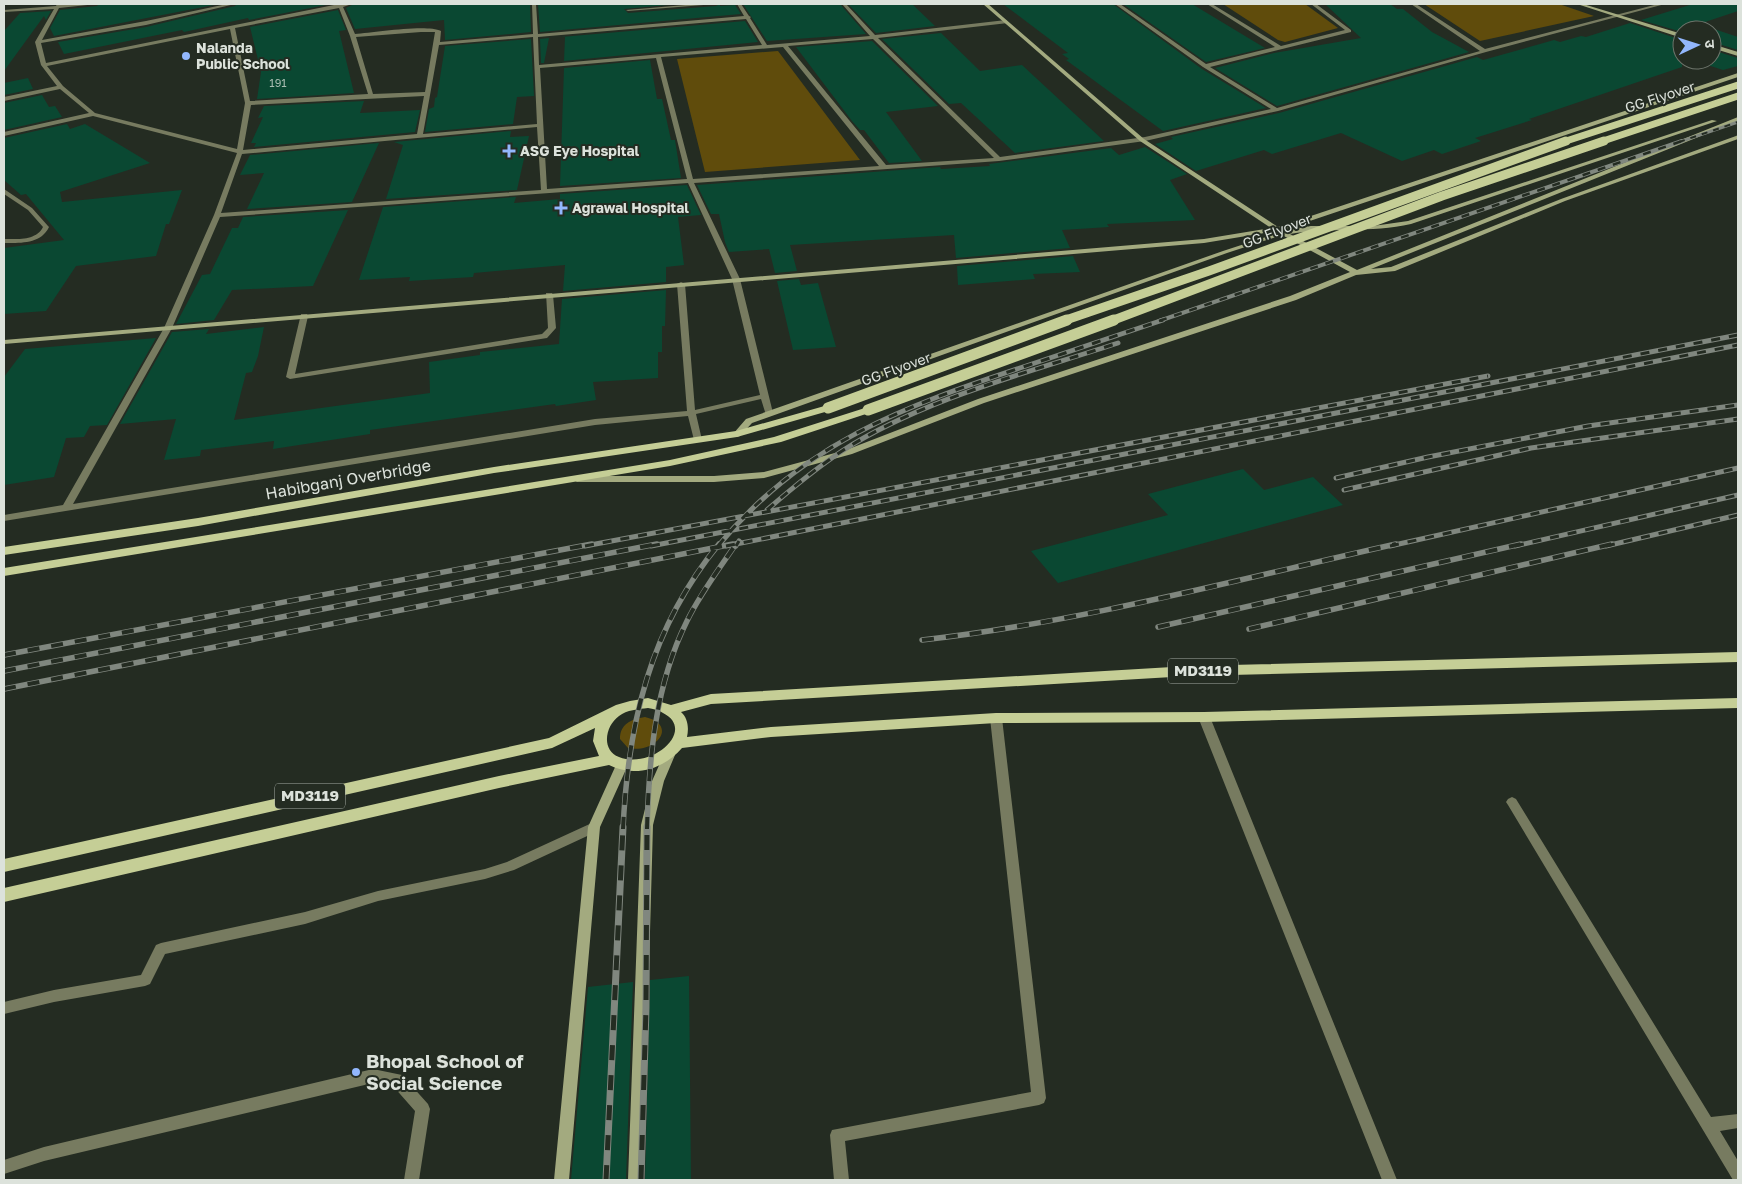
<svg xmlns="http://www.w3.org/2000/svg" width="1742" height="1184" font-family="'Golos Text','Noto Sans Devanagari',sans-serif">
<style>
.green{fill:#604c0c}
.building{fill:#0a4832}
.lines{fill:none;stroke-linecap:round;stroke-linejoin:round}
.lane{fill:#777b60;fill-rule:evenodd}
.street{fill:#777b60;fill-rule:evenodd}
.secondary{fill:#a3aa7f;fill-rule:evenodd}
.primary{fill:#c5ce96;fill-rule:evenodd}
.rail-far4-casing{stroke:#80877f;stroke-width:3}
.rail-far3-casing{stroke:#80877f;stroke-width:4}
.rail-far2-casing{stroke:#80877f;stroke-width:5}
.rail-far1-casing{stroke:#80877f;stroke-width:5.5}
.rail-casing{stroke:#80877f;stroke-width:7}
.rail-far4{stroke:#242c22;stroke-width:2;stroke-dasharray:6;stroke-linecap:butt}
.rail-far3{stroke:#242c22;stroke-width:2.5;stroke-dasharray:8;stroke-linecap:butt}
.rail-far2{stroke:#242c22;stroke-width:3;stroke-dasharray:9;stroke-linecap:butt}
.rail-far1{stroke:#242c22;stroke-width:4;stroke-dasharray:12;stroke-linecap:butt}
.rail{stroke:#242c22;stroke-width:5;stroke-dasharray:15;stroke-linecap:butt}
.primary-bridge-far2{stroke:#c5ce96;stroke-width:7}
.primary-bridge-far1{stroke:#c5ce96;stroke-width:9}
.primary-bridge{stroke:#c5ce96;stroke-width:11}
.poi-dot{fill:#92b7fd;stroke:#242c22;stroke-width:2}
.labels{text-anchor:middle;stroke-width:4;stroke-linejoin:round;paint-order:stroke}
.far-number-label{font-size:11px;fill:#a8bcb1}
.far-poi-label{font-size:14px;font-weight:bold;fill:#dce2db;stroke:#242c22;text-anchor:start}
.far-street-label{font-size:14px;fill:#dce2db;stroke:#242c22}
.shield{fill:#242c22;stroke:#a5aba4;stroke-width:1}
.shield-label{font-size:15px;font-weight:bold;fill:#dce2db}
.street-label{font-size:16px;fill:#dce2db;stroke:#242c22}
.near-poi-label{font-size:19px;font-weight:bold;fill:#dce2db;stroke:#242c22;text-anchor:start}
</style>
<rect width="100%" height="100%" fill="#242c22"/>
<!-- green -->
<path class="green" d="M1223,4H1305L1338,28L1285,42L1278,40Z
M1424,4H1559L1594,16L1480,41Z
M778,51L860,160L705,172L677,59Z
M645,717C679,725 656,754 628,748L620,739C620,724 631,719 645,717Z"/>
<!-- building -->
<path class="building" d="M99,4H219L54,36L50,28L60,10L97,6Z
M237,4H331L249,20L248,18L184,32L182,30L64,54L58,42L146,27L235,6Z
M354,4H530L531,32L445,40L444,20L355,29L346,8Z
M538,4H678L624,9L628,13L716,6L720,4V6L735,5L741,14L540,32Z
M743,4H840L866,34L767,41Z
M848,4H912L935,26L876,33Z
M1003,4H1113L1202,69L1266,108L1163,131L1066,60L1069,59L1062,54L1068,53Z
M1123,4H1192L1265,48L1206,62Z
M1325,4H1390L1397,9H1403L1432,32L1469,52L1277,106L1215,68L1274,53L1361,38Z
M1693,4H1738V11L1699,24L1738,37V50L1712,42V30H1682V32L1641,20Z
M338,10L346,30L339,31L354,93L257,99L261,72L250,27Z
M51,11L46,20L44,16L4,71V31L20,13Z
M745,21L758,42L564,61L565,37H561Z
M1630,23L1682,40V67L1529,119L1532,120L1475,138L1481,141L1442,154L1434,150L1402,161L1341,133L1272,154L1264,150L1196,171L1155,144L1173,139L1171,137L1279,113L1477,57L1483,60L1554,40L1560,42L1581,36L1586,37Z
M941,33L980,71L1022,65L1104,141L1015,153L961,103L949,104L882,39Z
M549,38L544,63H541L540,39Z
M531,39L534,96L517,97L513,124L425,132L429,109L434,107L435,98L437,97L445,46Z
M872,41L938,106L886,112L922,161L889,163L864,130H860L852,121L796,47Z
M1712,50L1738,58V66L1723,70L1692,60H1712Z
M650,60L657,99H662L671,140H675L681,178L560,186L564,68Z
M28,78L33,89L4,95V83Z
M42,95L49,107L55,106L62,117L4,130V103Z
M364,101L360,113L420,110L415,132L254,147L256,143H251L263,117L258,118L264,106Z
M67,124L70,129L85,124L150,163L60,192L62,202L182,190L169,224H166L156,256L76,266L46,311L4,314V248L64,240L26,194L21,195L4,180V138Z
M511,131L510,137L529,136L517,190L386,199L403,145L394,142Z
M379,143L352,202L247,209L264,173L240,175L250,155Z
M1145,147L1187,174L1170,180L1195,220L1107,224L1109,227L1062,230L1070,248L956,258L954,235L790,245L797,271L775,273L769,249L729,252L725,242L719,214H711L697,185L940,167L941,169L990,166L989,164L1111,148L1119,155Z
M687,185L701,215L678,217L684,265L666,267V282L563,291L565,265L474,273L473,277L409,281L410,277L359,280L383,207L516,197L514,203L560,199V194Z
M348,210L313,286L232,290L214,320L176,324L202,275L210,274L232,228H238L243,217Z
M1073,256L1080,272L1033,274L1035,279L958,285L957,266Z
M799,279L801,285L818,283L836,347L793,350L777,281Z
M666,290L665,326H662V352H658V378L593,382L596,400L556,406L555,404L370,430V434L273,449L274,441L201,450L200,456L164,460L176,419L120,424L172,332L209,329L206,334L264,327L258,356L252,372L246,373L234,420L430,393L429,362L480,355V352L559,344L562,299Z
M156,338L107,425L90,426L84,437L66,438L54,477L4,485V377L25,349Z
M1243,469L1264,490L1313,477L1343,505L1058,583L1031,551L1168,515L1148,494Z
M689,976L691,1180H645L650,980Z
M633,982L626,1180H571L588,987Z"/>
<g class="lines">
<!-- lane -->
<path class="lane" d="M996,714L1000,715L1002,718L1046,1098L1044,1103L1039,1105L845,1141L849,1180H834L830,1135L832,1130L1031,1092L990,718L992,715Z
M373,1069L402,1075L428,1104L430,1109L419,1180H404L415,1111L393,1086L373,1083L44,1161L4,1174V1160L44,1147Z"/>
<!-- street -->
<path class="street" d="M57,4H61V5L97,4L59,8L42,40L146,21L227,4H235L146,25L41,43L46,63L339,4H352L343,7L355,34C374,33 425,24 441,31L440,42L533,34L532,4H536L538,34L744,16L737,4H741L749,16L751,17L750,18L767,45L870,36L842,4H846L875,35L1006,20L1008,23L878,38L1000,157L1145,137L1271,109L1203,67L1115,4H1120L1206,64L1275,47L1207,4H1212L1281,46L1345,30L1311,4H1316L1351,30V32L1210,67L1277,108L1480,51L1411,4H1416L1485,49L1658,4H1665L1486,52L1278,111L1145,141L999,161L694,183L740,279L773,413L769,416L766,415L761,399L696,414L702,440L701,442H695L694,440L688,416L595,425L4,521V515L63,505L164,328L214,215L237,153L93,116L4,136V132L89,113L60,89L4,101V97L57,86L41,65L35,42L54,9L4,12V10L56,6ZM339,8L350,36L368,94L250,101L235,28ZM746,19L762,45L539,65L538,37ZM230,29L245,103L237,149L95,113L63,86L47,66ZM421,32H435L425,92L373,94L356,37ZM533,37L537,124L423,134L439,45ZM873,39L994,158L886,165L788,46ZM783,47L879,166L693,179L661,57ZM656,58L687,179L547,189L540,68ZM424,96L417,134L243,150L251,105ZM537,127L541,190L221,213L242,154ZM688,183L732,279L760,395L695,410L685,284L681,282L677,284L687,411L595,419L73,504L172,328L220,217Z
M697,4H716L628,11L626,10Z
M4,189L32,208L48,226L49,227C41,244 21,243 4,243V239C17,239 36,241 43,227L28,210L4,194Z
M546,293H552L553,295L556,328L547,338L290,379L286,377L301,314H307L308,316L295,374L542,334L548,328Z
M1204,713L1208,714L1210,717L1397,1180H1382L1198,717L1200,714Z
M1512,797L1516,799L1711,1117L1738,1114V1128L1720,1131L1738,1161V1180H1733L1508,805L1506,802L1508,799Z
M594,822L598,823L600,827L598,831L514,870L485,879L378,901L305,924L165,954L150,984L145,986L54,1002L4,1014V1002L54,990L141,975L156,945L161,943L305,912L378,891L485,869L507,862Z"/>
<!-- secondary -->
<path class="secondary" d="M983,4H988L1144,139L1278,227L1738,73V77L1283,230L1311,226H1373L1408,221L1712,120L1717,121L1411,224C1371,233 1330,227 1290,234L1357,270L1738,117V121L1371,269L1391,267L1561,199L1736,136L1738,135V139L1565,201L1395,271L1356,275L1296,300L984,403L852,454L764,478L714,482H577L572,479L577,476H714L764,472L846,450L978,399L1290,296L1350,272L1282,235L1227,253L752,423L740,436L737,437L733,434L746,419L1223,251L1278,233L1276,231L1204,243L4,344V340L1204,239L1271,228L1140,141Z
M1577,4H1583L1682,34V38Z
M1712,44L1738,52V56L1712,48Z
M669,751L673,752L675,755L664,781L653,825L643,1180H628L641,825L652,781L665,752Z
M622,760L626,762L628,765L600,827L569,1180H554L588,827L616,765L618,762Z"/>
<!-- primary -->
<path class="primary" d="M828,405L833,408L832,410L737,437L494,473L198,526L4,555V547L198,518L494,467L736,431Z
M868,407L873,410L872,412L781,442L670,466L4,576V568L670,460L774,437Z
M1738,652V662L1189,676L711,704L681,712C688,718 689,728 687,737L771,727L996,713L1204,712L1738,698V708L1204,722L996,723L771,737L682,748C664,769 635,778 609,765L499,788L4,902V888L499,776L599,756L593,741L595,728L552,748L4,872V859L549,738L616,705L630,701L648,698L671,705L711,694L1189,666ZM648,708C653,709 659,710 663,713C697,730 652,770 619,757C601,750 605,726 619,716C627,710 638,709 648,708Z"/>
<!-- rail-far4 casing -->
<g class="rail-far4-casing">
<path id="rail-far4" d="M1679,142L1738,122"/>
</g>
<!-- rail-far3 casing -->
<g class="rail-far3-casing">
<path id="rail-far3" d="M1159,321L1682,141"/>
</g>
<!-- rail-far2 casing -->
<g class="rail-far2-casing">
<path id="rail-far2" d="M1336,478L1428,457L1588,426L1738,405
M1344,490L1531,448L1738,419
M767,510C791,489 815,469 842,451C923,399 1027,373 1118,343
M585,546L1488,376
M651,546L1738,335
M718,546C802,443 905,406 1026,366C1072,351 1117,335 1163,320
M726,546L1738,345
M736,546L739,541
M1390,546L1738,468
M1515,546L1738,495
M1606,546L1738,515"/>
</g>
<!-- rail-far1 casing -->
<g class="rail-far1-casing">
<path id="rail-far1" d="M1158,627L1521,544
M1249,629L1612,544
M922,640C1082,622 1239,579 1396,544
M4,655L592,544
M4,671L657,544
M4,689L733,544
M623,829C628,723 650,628 719,544
M647,829C649,758 655,685 687,621C700,594 719,569 736,544"/>
</g>
<!-- rail casing -->
<g class="rail-casing">
<path id="rail" d="M606,1180L623,827
M641,1180L646,1008L647,827"/>
</g>
<!-- rail-far4 -->
<use href="#rail-far4" class="rail-far4"/>
<!-- rail-far3 -->
<use href="#rail-far3" class="rail-far3"/>
<!-- rail-far2 -->
<use href="#rail-far2" class="rail-far2"/>
<!-- rail-far1 -->
<use href="#rail-far1" class="rail-far1"/>
<!-- rail -->
<use href="#rail" class="rail"/>
<!-- primary-bridge-far2 -->
<path class="primary-bridge-far2" d="M1563,142L1738,85
M1600,142L1738,96"/>
<!-- primary-bridge-far1 -->
<path class="primary-bridge-far1" d="M1063,321L1209,271L1566,141
M1111,321L1442,196L1604,141"/>
<!-- primary-bridge -->
<path class="primary-bridge" d="M828,408L1067,320
M868,410L1114,320"/>
</g>
<!-- markers -->
<g class="poi-dot">
<circle cx="186" cy="56" r="5"/>
<path d="M506.5 143.5h5v5h5v5h-5v5h-5v-5h-5v-5h5z"/>
<path d="M558.5 200.5h5v5h5v5h-5v5h-5v-5h-5v-5h5z"/>
<circle cx="356" cy="1072" r="5"/>
</g>
<g class="labels">
<!-- far-number labels -->
<g class="far-number-label">
<text x="278" y="87">191</text>
</g>
<!-- far-poi labels -->
<g class="far-poi-label">
<text x="196" y="53">Nalanda<tspan x="196" dy="16">Public School</tspan></text>
<text x="520" y="156">ASG Eye Hospital</text>
<text x="572" y="213">Agrawal Hospital</text>
</g>
<!-- far-street labels -->
<g class="far-street-label">
<text transform="translate(1660 97) rotate(-18)" y="5">GG Flyover</text>
<text transform="translate(1277 231) rotate(-21)" y="5">GG Flyover</text>
<text transform="translate(896 369) rotate(-20)" y="5">GG Flyover</text>
</g>
<!-- shield labels -->
<g class="shield">
<rect x="1168" y="658.5" width="70" height="25" rx="4"/>
<rect x="275" y="783.5" width="70" height="25" rx="4"/>
</g>
<g class="shield-label">
<text x="1203" y="676">MD3119</text>
<text x="310" y="801">MD3119</text>
</g>
<!-- street labels -->
<g class="street-label">
<text transform="translate(348 479) rotate(-10)" y="6">Habibganj Overbridge</text>
</g>
<!-- near-poi labels -->
<g class="near-poi-label">
<text x="366" y="1068">Bhopal School of<tspan x="366" dy="22">Social Science</tspan></text>
</g>
</g>
<!-- border -->
<rect width="1742" height="1184" fill="none" stroke="#dce2db" stroke-width="10"/>
<!-- north arrow -->
<g transform="translate(1697 45) rotate(86)"><circle r="24" fill="#242c22" stroke="#6e756c"/>
<path d="M0-4L9 19L0 12L-9 19Z" fill="#92b7fd"/>
<text y="-8" font-size="14" font-weight="bold" text-anchor="middle" fill="#dce2db">उ</text>
</g>
</svg>
